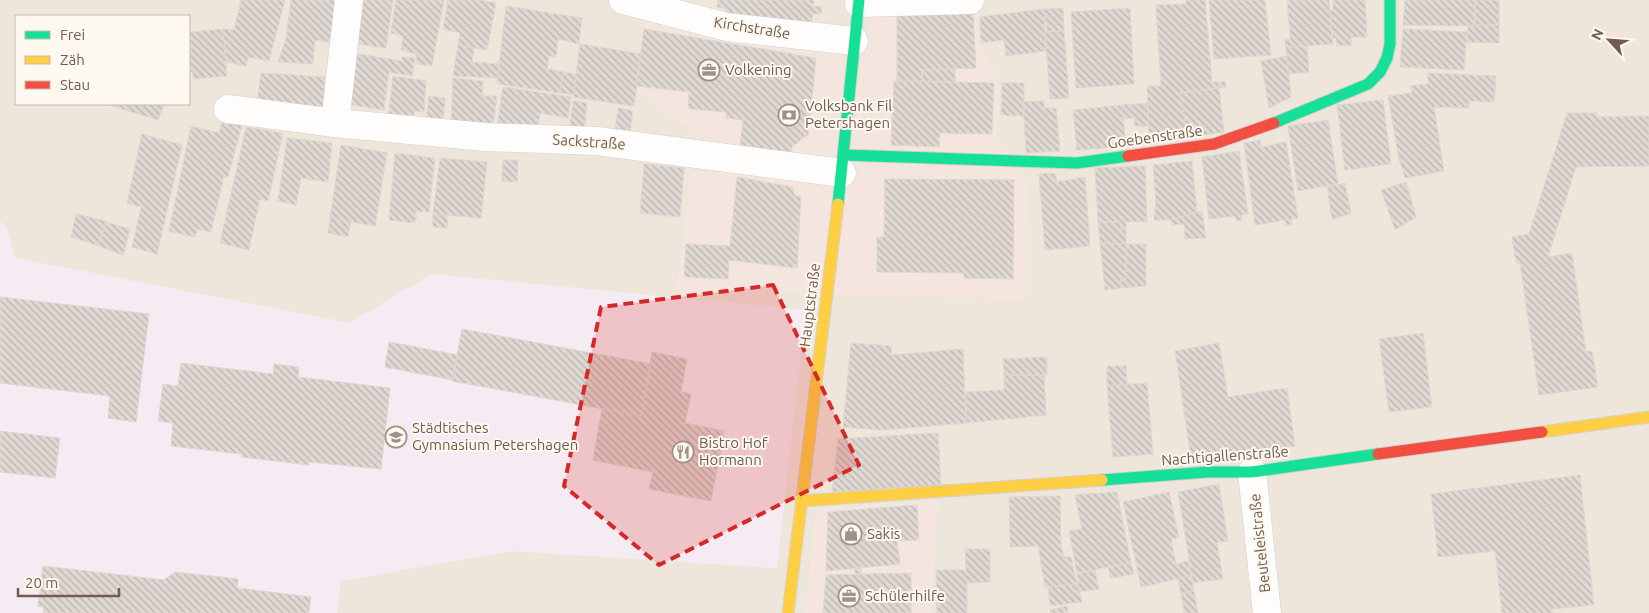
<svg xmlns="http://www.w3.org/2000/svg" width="1649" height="613" font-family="Ubuntu,sans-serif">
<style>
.residential{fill:#efe6db;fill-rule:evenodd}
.commercial{fill:#f4e6df}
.education{fill:#f4ecf2}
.building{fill:url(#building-back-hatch);stroke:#dfd7d0}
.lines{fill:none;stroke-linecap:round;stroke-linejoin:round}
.street-casing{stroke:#d6d0cb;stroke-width:29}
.fast-casing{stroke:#d7d0cb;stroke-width:13}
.slow-casing{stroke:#d7d0cb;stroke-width:13}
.jam-casing{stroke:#d7d0cb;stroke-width:13}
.street{stroke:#fefdfc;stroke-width:28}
.fast{stroke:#16e098;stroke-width:11}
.slow{stroke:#ffcf43;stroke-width:11}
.jam{stroke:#f24e42;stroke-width:11}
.marked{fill:#d62828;fill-opacity:0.2;stroke:#d62828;stroke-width:4;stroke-dasharray:10 6;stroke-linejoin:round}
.labels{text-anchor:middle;stroke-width:4;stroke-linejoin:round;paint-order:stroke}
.street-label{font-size:15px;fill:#735c4f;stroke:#fdf8f0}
.poi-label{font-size:15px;fill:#735c4f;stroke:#fdf8f0;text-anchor:start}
</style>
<defs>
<pattern id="building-back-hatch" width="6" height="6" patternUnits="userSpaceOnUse" patternTransform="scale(1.25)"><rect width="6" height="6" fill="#e0d9d3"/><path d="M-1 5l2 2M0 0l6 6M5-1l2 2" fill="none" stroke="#bab3ae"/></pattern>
</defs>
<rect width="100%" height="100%" fill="#f7f3ed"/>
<!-- residential -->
<path class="residential" d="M0,0H872L867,60L641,54L636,86L698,134L677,290L1024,298L1026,179L996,137L999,81L978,44V12L986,0H1649V613H930L938,500L817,509L806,613H0ZM16,16H189V104H16Z"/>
<!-- commercial -->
<path class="commercial" d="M872,0H986L978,12V44L999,81L996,137L1026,179L1025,298L677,290L698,134L636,86L641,54L642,20L866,60Z
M938,500L930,613H806L817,509Z"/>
<!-- education -->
<path class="education" d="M0,222L6,225L15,258L350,323L432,274L806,310L777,568L512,551L341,581L337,613H0Z"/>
<!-- building -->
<path class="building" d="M241,0H285L269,61L248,57L246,66L226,62L223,29L234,30Z
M291,0H340L334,43L315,40L313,64L278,62L286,39Z
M359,0H393L386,48L353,43Z
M396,0H444L432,66L417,64L416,54L401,50L403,36L391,33Z
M448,0H479L496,3L487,50L458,45L460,33L443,29Z
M718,0H814L813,6L822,7L821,14H813L812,22L726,15V8L717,7Z
M1186,0H1205L1212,82H1218L1219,88L1180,93L1188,137L1149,143L1147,86H1161L1156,5L1186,4Z
M1209,0H1265L1271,55L1214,59Z
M1287,0H1329L1333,44L1291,47Z
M1333,0H1365L1367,37H1351L1352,45L1337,46L1336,38H1332L1330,11L1333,10Z
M1405,0H1475V26L1403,25Z
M1475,0H1499V25L1475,26Z
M506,6L582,18L579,44L558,39L556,57L549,56L547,69L563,72L560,93L497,84Z
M1063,8L1064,31L1047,32L1044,9Z
M1130,8L1134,84L1076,88L1071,12Z
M1044,9L1046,51L1006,56L1004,40L981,43L980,17Z
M973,12L976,68L922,70V81H897V15Z
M1468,25H1499V43L1466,42Z
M223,29L227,76L193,79V72H189V56L191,55L190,32Z
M644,29L816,58L808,136H805L792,147L791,152L740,148L743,120L726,118V112L690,109L688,107L689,94L692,92L636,86Z
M1403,29L1467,32L1464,70L1400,67Z
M1064,31L1069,98L1050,99L1045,32Z
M1290,39L1291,47L1307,46L1309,72L1288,74L1285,40Z
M580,44L641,54L634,106L573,97Z
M458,45L474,48L472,62L500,64L498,78L453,76Z
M353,53L402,61V57L415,58L412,76L389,72L384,110L346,104Z
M1287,56L1291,97L1269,108L1261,61Z
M955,69V82L922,81V70Z
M563,72L576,74L574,95L560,93Z
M261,73L325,77L323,108L257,102Z
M1427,73L1496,76L1494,102L1469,101V108L1434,107L1444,171L1405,178L1399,159L1388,96L1412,93L1410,86L1429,84Z
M393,76L426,81L424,112L414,111V121L388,119Z
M453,78L483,81L482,96H497L493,127L451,125Z
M894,81L994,83L992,134L940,133L939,147L891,145Z
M1225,81L1226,87L1219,88L1218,82Z
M1002,83H1024V116L1001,115Z
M503,87L571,97L568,118L540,113L537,132L497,126Z
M1219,88L1224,132L1188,137L1180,93Z
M429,96L445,98L443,124L426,122Z
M1383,100L1391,164L1345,170L1337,105Z
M573,101L587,103L584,132L569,130Z
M1044,101V108H1056L1060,151L1026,153L1023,102Z
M1148,103V126H1135L1134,118L1123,119L1122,105Z
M106,104H164L158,120Z
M1122,105L1126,146L1077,150L1073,110Z
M618,108L633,111L629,139L614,137Z
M1567,113H1597V117L1649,116V166L1576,167L1548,257L1572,253L1586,352L1592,351L1598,387L1539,395L1520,263H1516L1512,237L1529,234Z
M223,117L243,121L228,177L224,176L211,232L197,229L195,237L169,231L191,126L219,133Z
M1328,120L1338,184L1298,191L1288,126Z
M246,127L283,133L268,201L260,199L249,250L220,243Z
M142,134L182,145L157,254L132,247L141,207L127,203Z
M287,138L332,143L328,182L301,178L296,205L278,201Z
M1260,140L1261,147L1286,142L1298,218L1291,219L1292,224L1286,225L1285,220L1255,225L1244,143Z
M341,145L387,153L375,226L330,218Z
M1239,151L1248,214L1241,215L1242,220L1236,221L1235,216L1209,219L1202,157Z
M395,153L435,158L429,212L416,211L415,215L417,216L414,223L389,220Z
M440,158L487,162L481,218L433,214Z
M503,160H518L517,182L502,181Z
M1192,161L1197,212L1171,220H1154L1156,201L1153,165Z
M644,164L684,168L680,217L640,213Z
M1145,166L1147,221L1126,222V230H1121L1120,222H1098L1095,168Z
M1055,173L1057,182L1085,177L1090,246L1045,250L1039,174Z
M737,177L793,187V192L796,196L801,197L797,268L729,260L728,279L684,277L686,244L730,246Z
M885,179L1014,180L1013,279L964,278V273L877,272V237H884Z
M1406,182L1416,217L1395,230L1381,190Z
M1345,183L1351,214L1332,219L1327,187Z
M1197,212H1202L1206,238L1185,239L1184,224L1171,225V220Z
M76,214L106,221L99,246L71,237Z
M433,214L448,215L447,228L432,227Z
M330,218L351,222L348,237L328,233Z
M106,222L130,229L123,255L99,246Z
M1098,222H1120L1121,230H1126V244L1100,243Z
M1100,243L1126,244V279H1121V288L1105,290Z
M1126,244H1146V286L1121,288V279H1126Z
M0,297L149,314L136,422L108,418L110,396L0,383Z
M462,329L651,364L641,416L452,381Z
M1423,333L1432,407L1389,412L1379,339Z
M389,342L458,355L453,380L385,367Z
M851,343L892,346L891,355L963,349L966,423L884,430L843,427Z
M1219,343L1228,397L1287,388L1295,446L1191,458L1175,351Z
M652,352L687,359L681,392L691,394L685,423L724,431L711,501L649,489L653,472L593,460L602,409L641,416Z
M1047,357V375H1004L1003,359Z
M181,363L273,374L274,364L299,367L298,377L390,388L381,469L309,462V465L241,457L242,454L171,446L173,423L158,421L163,384L178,386Z
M1107,366H1126L1127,384L1107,386Z
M1004,375H1044L1046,415L966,423V392L1004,390Z
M1147,383L1153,454L1113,457L1107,386Z
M0,431L60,438L55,478L0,472Z
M938,433L941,485L832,492L838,439Z
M1580,475L1594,605L1552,609V613H1502L1495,551L1438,557L1431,494Z
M1219,484L1228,541L1217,542L1223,579L1193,583L1178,492Z
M1117,492L1131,563L1077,573L1069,531L1082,529L1075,495Z
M1169,492L1179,538L1171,539L1176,564L1188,561L1191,576L1141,587L1123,502Z
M1060,496L1061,546L1064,557H1071L1077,584L1045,587L1038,546L1010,547L1009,497Z
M917,505L919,540L897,541L900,564L826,571L828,512Z
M965,549H990V582L967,583V613H937L936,570H966Z
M1131,563L1134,574L1111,578L1108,567Z
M43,566L164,580L175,572L238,579L237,588L311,597L309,613H43L44,607L38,606Z
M855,568H861V574H855Z
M1095,570L1099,589L1079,592L1077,573Z
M911,573V613H823L826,575Z
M1191,576L1194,591L1181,594L1178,579Z
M1077,584L1082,602L1050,606L1048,587Z
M1194,591L1198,613H1184L1181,594Z
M1067,606L1068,613H1051L1050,610Z"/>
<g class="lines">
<!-- street casing -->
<g class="street-casing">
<path id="street" d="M623,0L727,27L854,41
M859,3L970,0
M228,109L335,123L485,137L597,141L842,173
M335,123L349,0
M1252,472L1267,613"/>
</g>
<!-- fast casing -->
<g class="fast-casing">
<path id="fast" d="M1274,123L1368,84L1380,72L1387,58L1390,44V0
M844,155L1077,163L1128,156
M838,204L859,0
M1102,480L1208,472H1252L1378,454"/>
</g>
<!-- slow casing -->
<g class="slow-casing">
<path id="slow" d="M1542,432L1649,417
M801,501L1102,480
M788,613L838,204"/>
</g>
<!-- jam casing -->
<g class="jam-casing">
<path id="jam" d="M1128,156L1214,144L1274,123
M1378,454L1542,432"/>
</g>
<!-- street -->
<use href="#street" class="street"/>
<!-- fast -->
<use href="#fast" class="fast"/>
<!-- slow -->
<use href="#slow" class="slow"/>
<!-- jam -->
<use href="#jam" class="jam"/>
</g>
<!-- marked area -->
<path class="marked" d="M773,285L859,465L659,565L564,486L601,307Z"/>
<!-- icons -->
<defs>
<g id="office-ring" transform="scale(1.125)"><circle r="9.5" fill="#fdf8f0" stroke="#a19186" stroke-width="1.5"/><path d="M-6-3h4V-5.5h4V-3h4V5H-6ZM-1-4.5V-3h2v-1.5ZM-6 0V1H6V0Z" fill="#a19186"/></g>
<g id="bank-ring" transform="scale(1.125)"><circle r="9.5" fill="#fdf8f0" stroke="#a19186" stroke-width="1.5"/><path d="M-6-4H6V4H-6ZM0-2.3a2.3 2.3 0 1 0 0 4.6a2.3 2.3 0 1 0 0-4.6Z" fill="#a19186"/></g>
<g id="school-ring" transform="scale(1.125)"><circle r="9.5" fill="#fdf8f0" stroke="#a19186" stroke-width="1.5"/><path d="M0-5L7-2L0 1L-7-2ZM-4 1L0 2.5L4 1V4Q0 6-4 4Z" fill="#a19186"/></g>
<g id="restaurant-ring" transform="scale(1.125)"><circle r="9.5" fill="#fdf8f0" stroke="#a19186" stroke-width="1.5"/><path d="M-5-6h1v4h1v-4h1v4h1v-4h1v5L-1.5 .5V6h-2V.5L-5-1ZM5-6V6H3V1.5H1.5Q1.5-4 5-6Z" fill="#a19186"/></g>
<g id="shop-ring" transform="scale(1.125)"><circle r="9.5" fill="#fdf8f0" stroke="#a19186" stroke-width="1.5"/><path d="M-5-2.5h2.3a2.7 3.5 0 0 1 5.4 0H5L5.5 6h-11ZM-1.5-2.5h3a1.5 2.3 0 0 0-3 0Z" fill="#a19186"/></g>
</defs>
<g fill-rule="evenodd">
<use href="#office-ring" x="709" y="70"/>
<use href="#bank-ring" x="789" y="115"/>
<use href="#school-ring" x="396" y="437"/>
<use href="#restaurant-ring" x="683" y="452"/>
<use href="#shop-ring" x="851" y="534"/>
<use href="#office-ring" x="849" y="596"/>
</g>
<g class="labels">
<!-- street labels -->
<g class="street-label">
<text transform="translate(752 28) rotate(9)" y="5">Kirchstraße</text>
<text transform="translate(1155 137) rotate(-8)" y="5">Goebenstraße</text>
<text transform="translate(589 142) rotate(4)" y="5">Sackstraße</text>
<text transform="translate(810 305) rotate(-83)" y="5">Hauptstraße</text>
<text transform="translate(1225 456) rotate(-4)" y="5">Nachtigallenstraße</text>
<text transform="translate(1260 543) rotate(-96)" y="5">Beuteleistraße</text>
</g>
<!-- poi labels -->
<g class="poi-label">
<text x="725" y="75">Volkening</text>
<text x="805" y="111">Volksbank Fil<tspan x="805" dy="17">Petershagen</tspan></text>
<text x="412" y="433">Städtisches<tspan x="412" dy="17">Gymnasium Petershagen</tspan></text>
<text x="699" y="448">Bistro Hof<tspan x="699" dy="17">Hormann</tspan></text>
<text x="867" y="539">Sakis</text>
<text x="865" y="601">Schülerhilfe</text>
</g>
</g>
<!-- legend -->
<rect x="15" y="15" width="175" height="90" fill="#fdf8f0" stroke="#c6bab0"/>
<rect x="25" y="31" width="25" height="8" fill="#16e098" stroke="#c6bab0"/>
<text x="60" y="40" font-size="15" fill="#735c4f">Frei</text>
<rect x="25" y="56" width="25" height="8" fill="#ffcf43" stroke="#c6bab0"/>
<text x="60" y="65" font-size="15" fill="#735c4f">Zäh</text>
<rect x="25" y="81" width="25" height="8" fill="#f24e42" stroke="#c6bab0"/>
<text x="60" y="90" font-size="15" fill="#735c4f">Stau</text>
<!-- north arrow -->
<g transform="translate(1609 40) rotate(296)" stroke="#fdf8f0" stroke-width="4" paint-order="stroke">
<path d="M0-4L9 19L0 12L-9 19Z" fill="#735c4f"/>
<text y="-8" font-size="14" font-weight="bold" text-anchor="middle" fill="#735c4f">N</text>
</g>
<!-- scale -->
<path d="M18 588v8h101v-8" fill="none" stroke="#735c4f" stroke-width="2.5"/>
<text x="25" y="588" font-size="15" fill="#735c4f" stroke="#fdf8f0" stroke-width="4" paint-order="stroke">20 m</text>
</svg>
